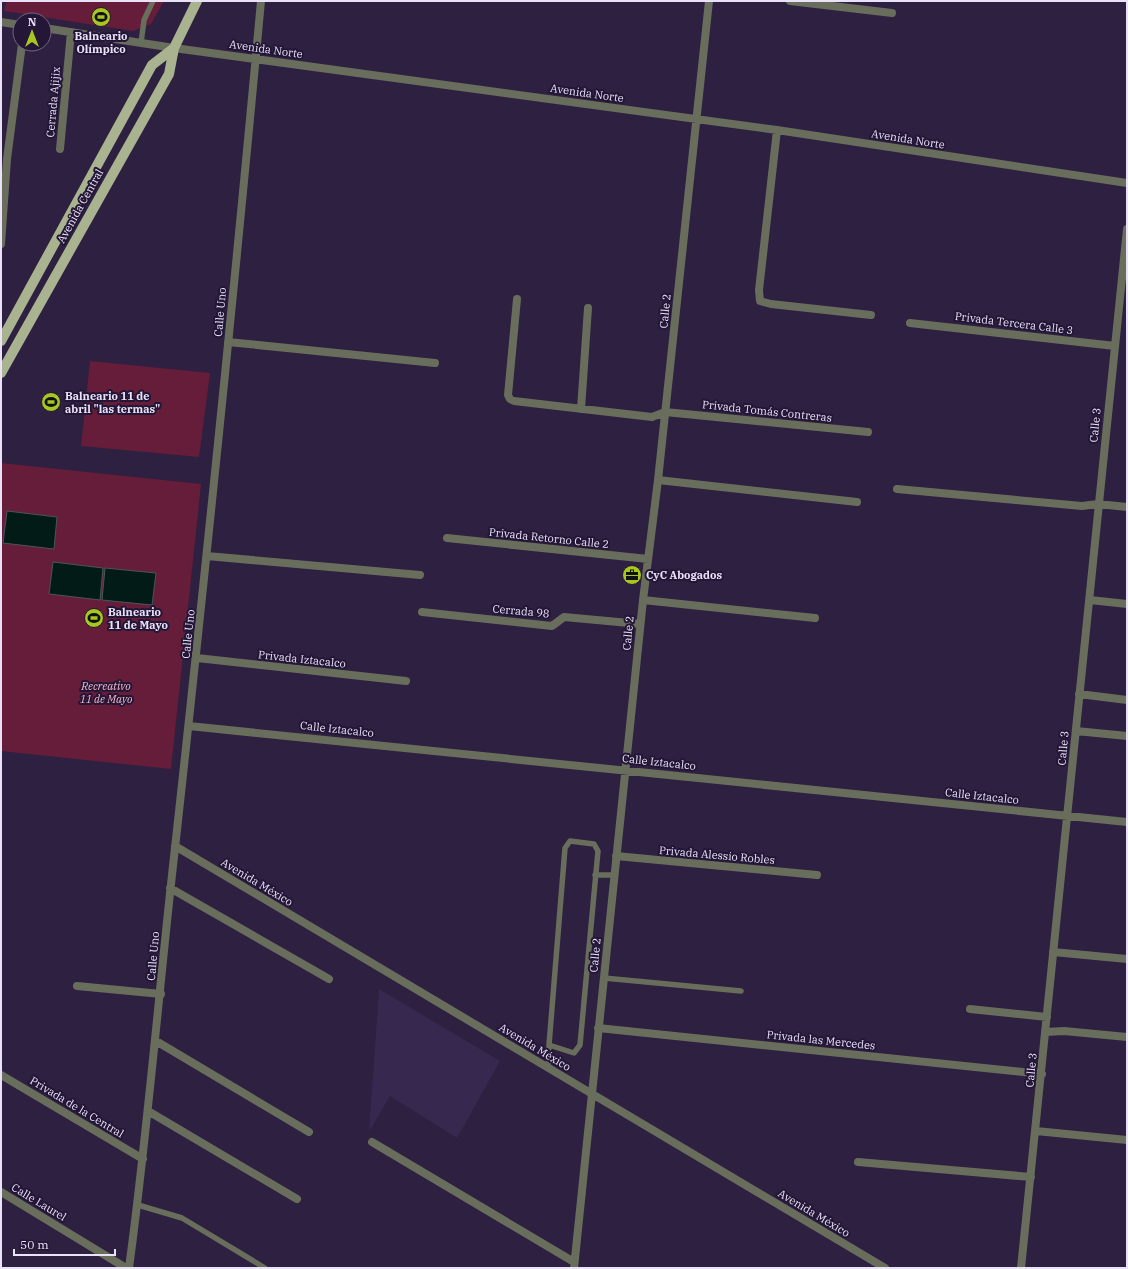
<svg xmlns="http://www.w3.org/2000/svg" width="1128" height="1269" font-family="'IBM Plex Serif',serif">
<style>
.built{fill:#37284f}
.green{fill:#661d39}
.water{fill:#031b17;stroke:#48575a}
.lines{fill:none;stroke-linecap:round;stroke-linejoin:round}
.lane{stroke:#686d5c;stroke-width:5.5}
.street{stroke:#686d5c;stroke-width:8}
.primary{stroke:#a9b38f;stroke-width:10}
.labels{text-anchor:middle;stroke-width:4;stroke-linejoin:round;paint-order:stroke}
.poi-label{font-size:11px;font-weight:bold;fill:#e9e2f8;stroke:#231636;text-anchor:start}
.street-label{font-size:11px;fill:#e9e2f8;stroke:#231636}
.park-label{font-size:11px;font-style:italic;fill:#f6b8c9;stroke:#231636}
</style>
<rect width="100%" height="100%" fill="#2d2040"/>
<!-- built -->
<path class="built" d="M379,989L500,1061L457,1138L390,1096L369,1132Z"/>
<!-- green -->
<path class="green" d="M7,1H164L151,24L133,31L4,11Z
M90,361L210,373L199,457L81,446Z
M1,463L201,484L171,769L1,751Z"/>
<!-- water -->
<path class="water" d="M7,511L57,517L54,549L3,543Z
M53,562L103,568L100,600L49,594Z
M105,568L156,573L152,605L102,600Z"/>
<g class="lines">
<!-- lane -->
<path class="lane" d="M141,43L144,20L153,1
M595,875H614
M604,978L741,991
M548,1068L549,1045L565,848L570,841L594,844L598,851L580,1045L574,1053L549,1045
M138,1205L182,1218L265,1268"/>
<!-- street -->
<path class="street" d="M790,1L892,13
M1,22L20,25
M44,28L174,48L777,130L1127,183
M777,130L759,290L760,301L771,304L871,315
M60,149L71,32
M1,244L7,159L22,44
M517,299L508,395L510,399L514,401L652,417L665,412L868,432
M910,323L1115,346
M228,342L435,363
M581,409L588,308
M658,480L857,502
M897,489L1082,506L1098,504L1127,507
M447,538L648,559
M207,556L420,575
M643,600L815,618
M1090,600L1127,604
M422,612L552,626L564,617L640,624
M197,658L406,681
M1079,694L1127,700
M189,726L1127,822
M1076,731L1127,736
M175,846L885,1268
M616,856L817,875
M170,888L329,979
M1053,952L1127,959
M77,986L161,994
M970,1009L1047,1017
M598,1028L1042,1074
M1046,1032L1064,1031L1127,1037
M156,1041L309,1132
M1,1075L143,1159
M148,1111L297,1199
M1036,1131L1127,1140
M372,1142L574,1262
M858,1162L1031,1177
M1,1192L126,1268
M129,1268C148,1128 159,988 175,848C206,566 235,284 261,1
M574,1268L643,600L658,480L709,1
M1021,1268L1127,229"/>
<!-- primary -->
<path class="primary" d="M1,341L152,65L174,48
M1,373L169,74L174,48L197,1"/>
</g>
<!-- icons -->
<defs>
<g id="stadium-disc" transform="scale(1)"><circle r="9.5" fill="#a7c71e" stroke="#231636"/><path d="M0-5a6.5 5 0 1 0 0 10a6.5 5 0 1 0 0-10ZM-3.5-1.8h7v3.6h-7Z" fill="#111"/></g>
<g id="office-disc" transform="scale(1)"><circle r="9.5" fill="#a7c71e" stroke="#231636"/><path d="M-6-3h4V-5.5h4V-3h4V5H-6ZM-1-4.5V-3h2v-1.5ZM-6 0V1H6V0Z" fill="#111"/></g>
</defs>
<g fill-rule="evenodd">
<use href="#stadium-disc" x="101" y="17"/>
<use href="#stadium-disc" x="51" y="402"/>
<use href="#office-disc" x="632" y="575"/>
<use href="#stadium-disc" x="94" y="618"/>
</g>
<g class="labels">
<!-- poi labels -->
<g class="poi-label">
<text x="101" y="40" text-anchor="middle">Balneario<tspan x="101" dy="13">Olímpico</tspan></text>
<text x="65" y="400">Balneario 11 de<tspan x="65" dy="13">abril "las termas"</tspan></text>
<text x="646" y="579">CyC Abogados</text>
<text x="108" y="616">Balneario<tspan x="108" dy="13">11 de Mayo</tspan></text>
</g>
<!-- street labels -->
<g class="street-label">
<text transform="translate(266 49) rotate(8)" y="4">Avenida Norte</text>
<text transform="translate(587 93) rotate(8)" y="4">Avenida Norte</text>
<text transform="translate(53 102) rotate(-85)" y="4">Cerrada Ajijix</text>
<text transform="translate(908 139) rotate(9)" y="4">Avenida Norte</text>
<text transform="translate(80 206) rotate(-61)" y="4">Avenida Central</text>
<text transform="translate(665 311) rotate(-84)" y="4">Calle 2</text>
<text transform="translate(220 312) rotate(-85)" y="4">Calle Uno</text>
<text transform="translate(1014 323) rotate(7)" y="4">Privada Tercera Calle 3</text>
<text transform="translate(767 411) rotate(6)" y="4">Privada Tomás Contreras</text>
<text transform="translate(1095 425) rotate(-84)" y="4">Calle 3</text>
<text transform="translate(549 538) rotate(6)" y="4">Privada Retorno Calle 2</text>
<text transform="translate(521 611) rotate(5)" y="4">Cerrada 98</text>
<text transform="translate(628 633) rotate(-84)" y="4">Calle 2</text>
<text transform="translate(188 634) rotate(-84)" y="4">Calle Uno</text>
<text transform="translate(302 659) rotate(6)" y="4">Privada Iztacalco</text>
<text transform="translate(337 729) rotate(6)" y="4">Calle Iztacalco</text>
<text transform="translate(1063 748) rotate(-85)" y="4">Calle 3</text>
<text transform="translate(659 762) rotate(6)" y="4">Calle Iztacalco</text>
<text transform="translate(982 796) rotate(6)" y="4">Calle Iztacalco</text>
<text transform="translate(717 855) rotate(5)" y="4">Privada Alessio Robles</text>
<text transform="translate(257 882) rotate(31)" y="4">Avenida México</text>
<text transform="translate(595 955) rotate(-84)" y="4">Calle 2</text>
<text transform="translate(153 956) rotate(-85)" y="4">Calle Uno</text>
<text transform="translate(821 1040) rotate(6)" y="4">Privada las Mercedes</text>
<text transform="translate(535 1047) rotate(31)" y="4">Avenida México</text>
<text transform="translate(1031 1070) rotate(-84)" y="4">Calle 3</text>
<text transform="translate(77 1107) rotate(31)" y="4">Privada de la Central</text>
<text transform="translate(39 1202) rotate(31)" y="4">Calle Laurel</text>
<text transform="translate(814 1213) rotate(31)" y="4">Avenida México</text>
</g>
<!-- park labels -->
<g class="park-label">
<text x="106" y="690">Recreativo<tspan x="106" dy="13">11 de Mayo</tspan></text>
</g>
</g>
<!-- border -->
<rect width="1128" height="1269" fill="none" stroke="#e9e2f8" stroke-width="4"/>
<!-- north arrow -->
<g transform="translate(32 32)"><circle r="19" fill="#231636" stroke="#726884"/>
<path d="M0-3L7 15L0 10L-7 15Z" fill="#a7c71e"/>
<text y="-6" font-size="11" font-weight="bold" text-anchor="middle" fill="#e9e2f8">N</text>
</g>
<!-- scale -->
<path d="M14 1249v6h101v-6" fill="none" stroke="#e9e2f8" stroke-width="2"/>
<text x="20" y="1249" font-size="12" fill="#e9e2f8" stroke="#231636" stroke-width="3" paint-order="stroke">50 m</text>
</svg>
